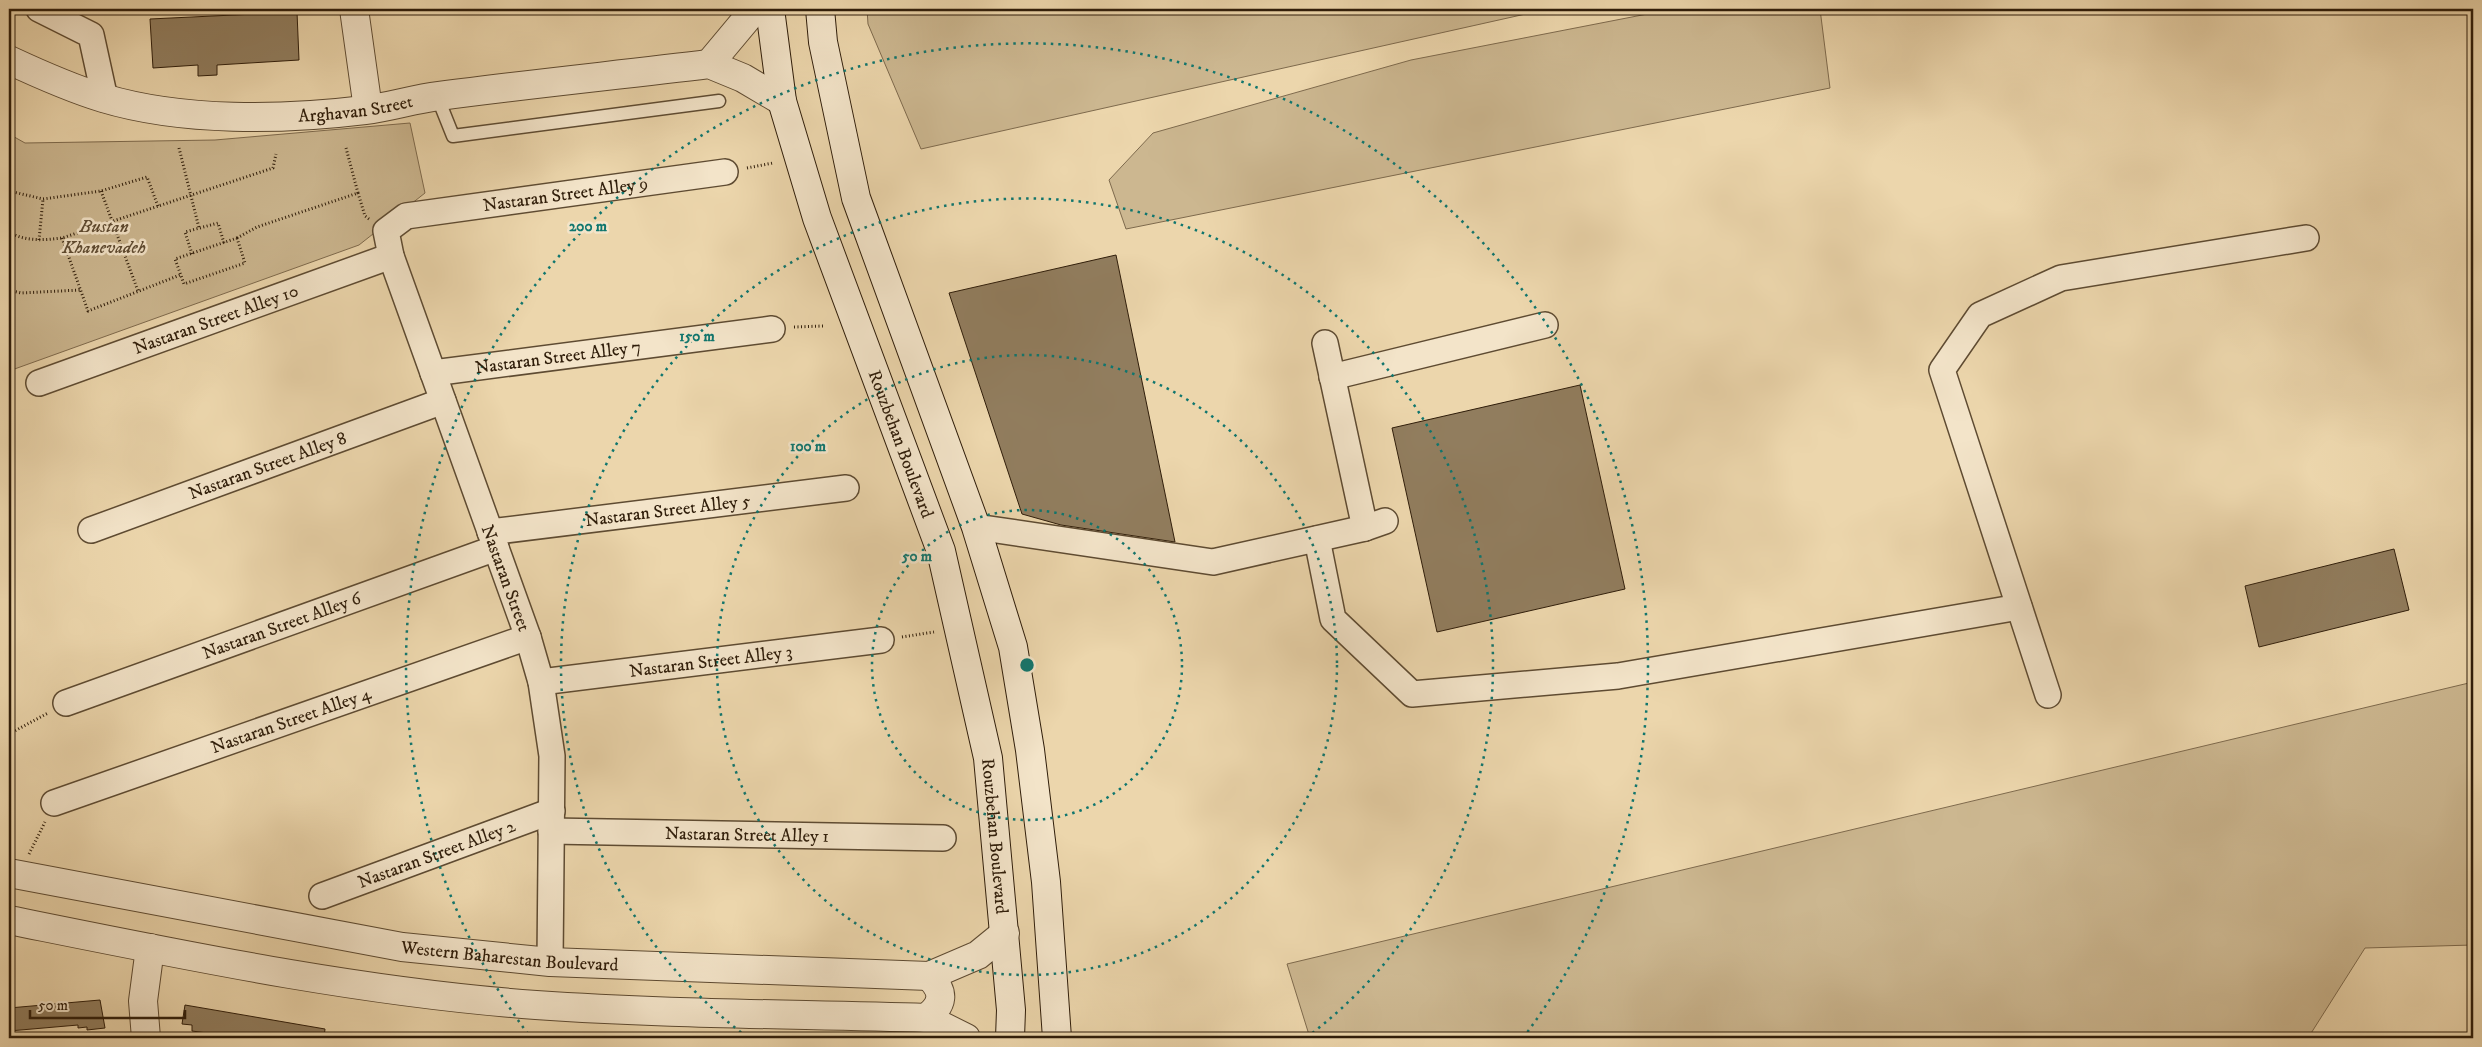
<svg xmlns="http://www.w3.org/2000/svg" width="2482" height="1047" font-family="'IM FELL DW Pica',serif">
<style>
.green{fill:#ccb790;stroke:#7e6a4d}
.building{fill:#917d5e;stroke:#2f1d0a}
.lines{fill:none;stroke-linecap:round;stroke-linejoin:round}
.service-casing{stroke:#5e4b32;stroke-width:15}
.minor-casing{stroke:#5e4b32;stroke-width:28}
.tertiary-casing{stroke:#5e4b32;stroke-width:30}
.secondary-casing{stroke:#2f1d0a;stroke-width:30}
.path{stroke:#2f1d0a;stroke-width:3;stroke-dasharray:1 2.5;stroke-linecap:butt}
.service{stroke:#f3e4c9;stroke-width:12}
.minor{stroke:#f3e4c9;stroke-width:25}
.tertiary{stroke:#f3e4c9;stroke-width:28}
.secondary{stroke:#f3e4c9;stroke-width:28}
.ring{fill:none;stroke:#0f766e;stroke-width:2.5;stroke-dasharray:2.5 5}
.labels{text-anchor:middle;stroke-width:5;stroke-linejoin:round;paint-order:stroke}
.street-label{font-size:18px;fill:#2f1d0a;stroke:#f3e4c9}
.park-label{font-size:18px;font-style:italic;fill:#5e4b32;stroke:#f3e4c9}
.centre{fill:#0f766e;stroke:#f3e4c9;stroke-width:2.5}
.ring-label{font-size:15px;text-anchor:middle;font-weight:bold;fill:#0f766e;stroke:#f3e4c9;stroke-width:5;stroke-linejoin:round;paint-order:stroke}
</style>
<rect width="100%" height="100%" fill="#ecd6ac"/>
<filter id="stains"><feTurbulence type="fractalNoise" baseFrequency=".004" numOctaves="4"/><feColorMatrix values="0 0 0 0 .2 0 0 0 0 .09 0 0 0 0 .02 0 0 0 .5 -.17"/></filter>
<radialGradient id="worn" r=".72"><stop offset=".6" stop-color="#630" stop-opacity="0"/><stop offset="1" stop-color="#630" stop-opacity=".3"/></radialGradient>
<!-- green -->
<path class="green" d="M867,9H1548L921,149L868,24Z
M1673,9H1820L1830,88L1126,229L1109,180L1153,133L1411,60Z
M410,123L425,193L359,245L9,371V134L25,143L215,140Z
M2473,682V945L2365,948L2308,1038H1310L1287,964Z"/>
<!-- building -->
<path class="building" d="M297,12L299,60L217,65V75L198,76V65L153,68L150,19Z
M1116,255L1175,542L1061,525L1022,514L949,293Z
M1580,385L1625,589L1437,632L1392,428Z
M2394,549L2409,610L2259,647L2245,586Z
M100,1000L105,1028L87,1030V1027L78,1028V1025L9,1031V1008Z
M185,1005L325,1029L324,1038H206L207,1033L192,1031V1025L182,1024Z"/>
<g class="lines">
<!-- service casing -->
<g class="service-casing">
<path id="service" d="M437,96L453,136L719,101"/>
</g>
<!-- minor casing -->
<g class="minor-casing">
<g id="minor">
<path d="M39,9L91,35L105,99"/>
<path d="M1325,343L1365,528"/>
<path id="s1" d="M433,373L772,329"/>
<path d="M1332,377L1545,325"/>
<path id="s2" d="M39,383L391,256"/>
<path d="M976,527L1213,562L1365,528L1385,521"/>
<path id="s3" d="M91,530L443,401"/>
<path id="s4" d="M490,532L846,488"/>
<path d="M1317,539L1333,619L1412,694L1618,676L2019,607"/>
<path id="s5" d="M541,682L881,640"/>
<path d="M2048,695L1942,370L1980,315L2061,278L2306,238"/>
<path id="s6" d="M66,703L496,548"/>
<path id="s7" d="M54,803L528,637"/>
<path id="s8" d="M551,831L943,838"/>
<path id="s9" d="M322,896L552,811"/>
<path id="s10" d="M550,962L552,756L541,682L528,637L391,256L386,231L406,216L725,172"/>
</g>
</g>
<!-- tertiary casing -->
<g class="tertiary-casing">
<g id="tertiary">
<path d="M354,9L368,109"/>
<path id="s11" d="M9,60C39,74 70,88 103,98C183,122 283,120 365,110C390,107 414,99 439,96C529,84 619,75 709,64L743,78L782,101"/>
<path d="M709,64L755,9"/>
<path id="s12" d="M9,873L402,947L550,962L929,976L978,955L1005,933"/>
<path d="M9,920C183,955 358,992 536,1005C665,1014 796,1014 926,1018L966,1038"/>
<path d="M926,1018C944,1004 945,992 929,976"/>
<path d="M146,1038L143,1001L150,948"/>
</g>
</g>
<!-- secondary casing -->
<g class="secondary-casing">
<g id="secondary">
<path id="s13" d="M770,9L782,101L817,218L941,551L988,758L1011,1010L1010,1038"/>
<path d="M820,9L823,42L856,198L976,527L1013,647L1030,750L1046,882L1057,1038"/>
</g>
</g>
<!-- path -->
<path class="path" d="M179,148L199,228
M747,168L773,163
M9,191L43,199L101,191L147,177L158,206
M101,191L138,291
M358,193L365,216L369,219
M9,232C26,242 44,240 62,238L273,168L276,154
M62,238L88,311L180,275
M237,238L245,263L184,284L175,259Z
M237,238L257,227L358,193L346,148
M39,240L43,199
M192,254L185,232L218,223L224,243
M9,290L21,293L80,290
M794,327L823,326
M902,637L934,632
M9,734L48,713
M9,821L13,850
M29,854L45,822
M611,1038V1036"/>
<!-- service -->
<use href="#service" class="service"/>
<!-- minor -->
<use href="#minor" class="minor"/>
<!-- tertiary -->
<use href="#tertiary" class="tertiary"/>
<!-- secondary -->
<use href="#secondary" class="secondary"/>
</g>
<!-- distance rings -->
<g class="ring">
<circle cx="1027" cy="665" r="155"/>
<circle cx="1027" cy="665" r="310"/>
<path d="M747 1037A466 466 0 1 1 1307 1037"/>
<path d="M528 1034A621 621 0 1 1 1526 1034"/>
</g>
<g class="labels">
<!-- street labels -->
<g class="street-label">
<text dy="6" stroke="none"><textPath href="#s11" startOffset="356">Arghavan Street</textPath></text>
<text dy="6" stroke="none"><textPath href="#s10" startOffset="944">Nastaran Street Alley 9</textPath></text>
<text dy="6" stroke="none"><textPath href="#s2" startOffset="188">Nastaran Street Alley 10</textPath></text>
<text dy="6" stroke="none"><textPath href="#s1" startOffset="126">Nastaran Street Alley 7</textPath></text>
<text dy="6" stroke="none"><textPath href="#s13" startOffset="456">Rouzbehan Boulevard</textPath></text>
<text dy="6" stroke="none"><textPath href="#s3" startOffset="188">Nastaran Street Alley 8</textPath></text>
<text dy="6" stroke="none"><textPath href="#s4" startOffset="179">Nastaran Street Alley 5</textPath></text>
<text transform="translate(506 578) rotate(70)" y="6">Nastaran Street</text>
<text dy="6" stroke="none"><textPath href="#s6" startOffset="229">Nastaran Street Alley 6</textPath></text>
<text dy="6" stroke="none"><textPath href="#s5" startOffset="171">Nastaran Street Alley 3</textPath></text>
<text dy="6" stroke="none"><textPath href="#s7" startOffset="251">Nastaran Street Alley 4</textPath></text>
<text dy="6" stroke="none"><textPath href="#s8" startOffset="196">Nastaran Street Alley 1</textPath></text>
<text dy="6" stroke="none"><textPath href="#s13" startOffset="861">Rouzbehan Boulevard</textPath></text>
<text dy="6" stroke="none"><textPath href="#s9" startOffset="122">Nastaran Street Alley 2</textPath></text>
<text dy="6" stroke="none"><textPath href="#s12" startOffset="508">Western Baharestan Boulevard</textPath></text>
</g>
<!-- park labels -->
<g class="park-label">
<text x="104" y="232">Bustan<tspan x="104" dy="21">Khanevadeh</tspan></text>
</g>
</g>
<circle cx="1027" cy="665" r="8" class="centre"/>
<g class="ring-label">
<text x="588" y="231">200 m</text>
<text x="697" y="341">150 m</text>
<text x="808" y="451">100 m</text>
<text x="917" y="561">50 m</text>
</g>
<!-- margin -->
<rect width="2482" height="1047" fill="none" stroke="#ecd6ac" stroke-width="30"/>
<rect x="10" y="10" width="2462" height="1027" fill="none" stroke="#2f1d0a" stroke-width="2.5"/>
<rect x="15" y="15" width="2452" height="1017" fill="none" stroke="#2f1d0a"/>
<!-- scale -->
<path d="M30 1010v8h155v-8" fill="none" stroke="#2f1d0a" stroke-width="2.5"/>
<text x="38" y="1010" font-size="15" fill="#2f1d0a" stroke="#f3e4c9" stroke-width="4" paint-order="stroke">50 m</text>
<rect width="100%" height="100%" filter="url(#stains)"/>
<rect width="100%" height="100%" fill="url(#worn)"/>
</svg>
